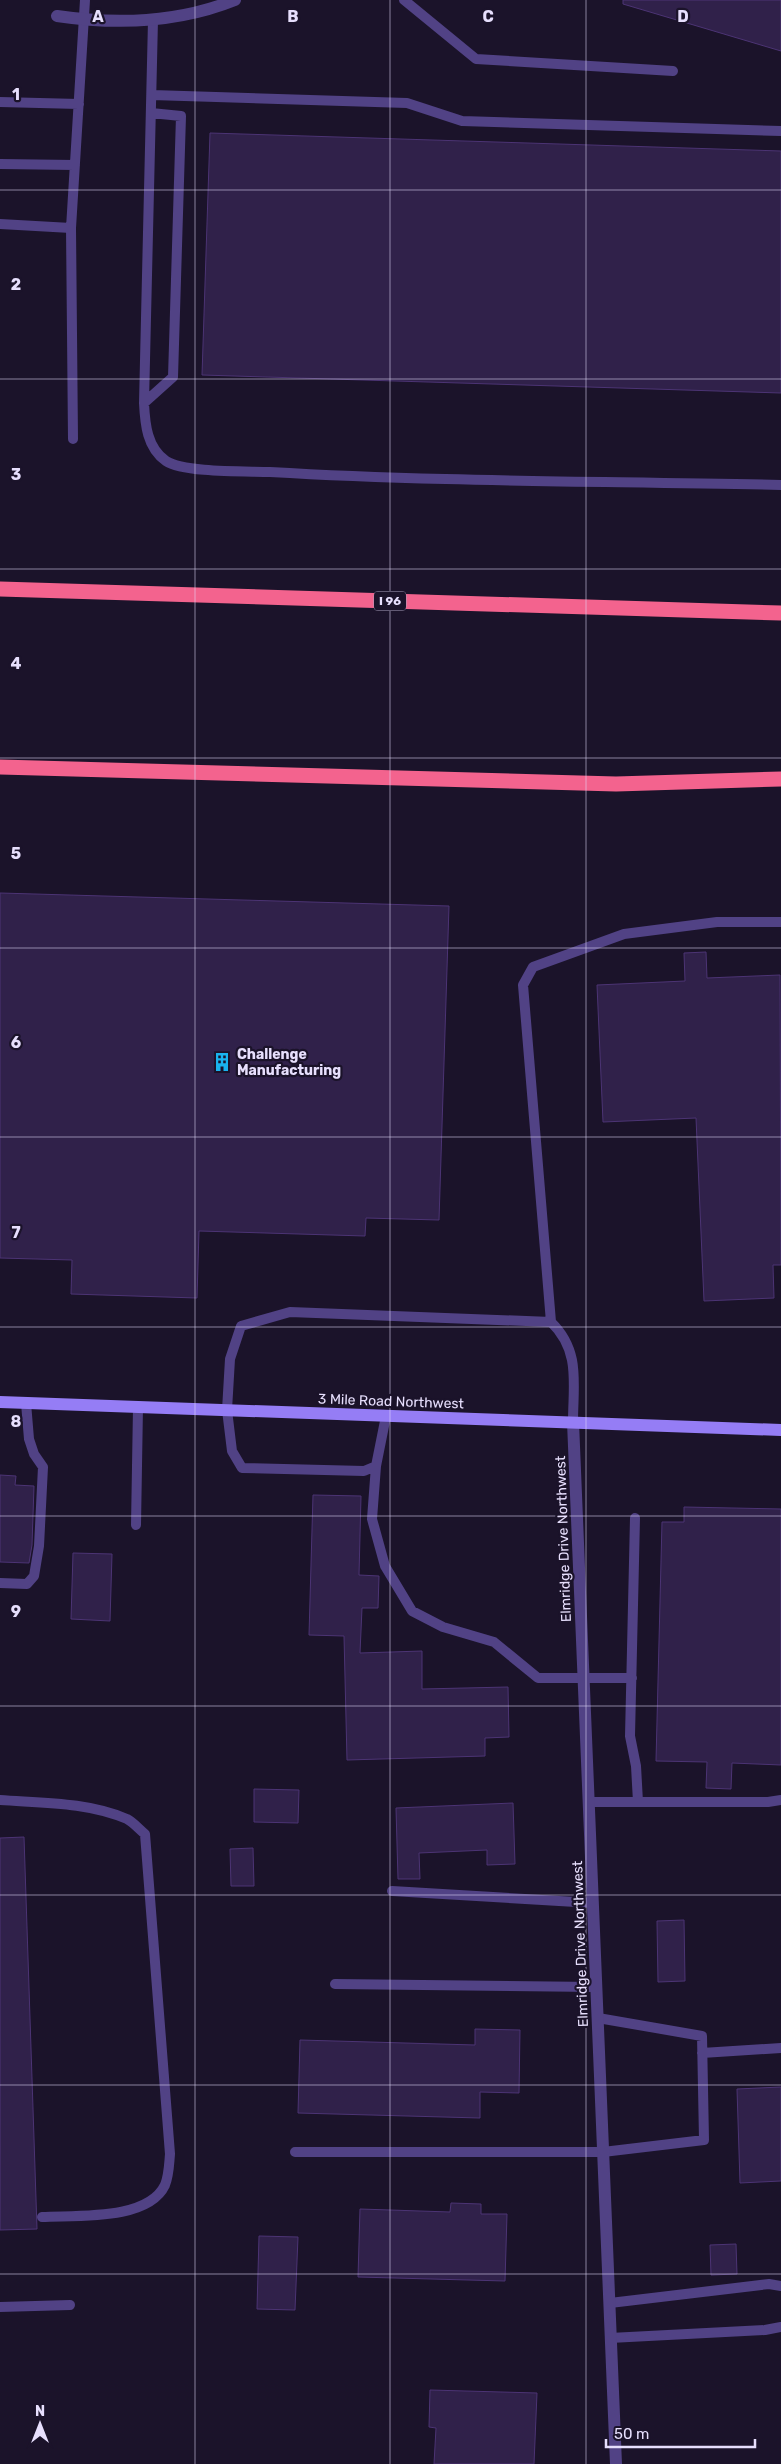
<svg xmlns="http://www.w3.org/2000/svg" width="781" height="2464" font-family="Rubik,sans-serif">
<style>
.building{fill:#30214a;stroke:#4c3474}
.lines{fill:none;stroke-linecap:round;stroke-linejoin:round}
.service{stroke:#514285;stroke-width:10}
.minor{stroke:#514285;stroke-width:12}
.tertiary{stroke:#514285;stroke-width:12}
.secondary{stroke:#957df5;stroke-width:12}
.motorway{stroke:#f3638e;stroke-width:15}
.grid{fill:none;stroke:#e7dffd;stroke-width:1;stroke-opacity:0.55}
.labels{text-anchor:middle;stroke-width:4.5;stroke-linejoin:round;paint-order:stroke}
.shield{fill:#1b132a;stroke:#aaa2be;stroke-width:1}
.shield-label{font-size:12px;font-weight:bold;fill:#e7dffd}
.poi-label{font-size:14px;font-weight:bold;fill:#e7dffd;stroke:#1b132a;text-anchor:start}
.street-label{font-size:14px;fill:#e7dffd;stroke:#1b132a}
.grid-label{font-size:16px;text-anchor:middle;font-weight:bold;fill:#e7dffd;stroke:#1b132a;stroke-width:4.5;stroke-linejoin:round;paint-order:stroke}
</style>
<rect width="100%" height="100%" fill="#1b132a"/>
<!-- building -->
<path class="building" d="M623,0H781V51L623,4Z
M210,133L781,151V393L202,375Z
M0,893L449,906L439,1220L366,1218L365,1236L199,1231L197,1298L71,1294L72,1260L0,1258Z
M706,952L707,978L780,975L781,1265H773L774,1298L704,1301L696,1118L603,1122L597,985L685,981L684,953Z
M0,1475L16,1476L15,1485L34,1486L32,1545L29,1563L0,1562Z
M313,1495L361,1496L359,1575L379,1576L378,1608H362L360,1653L422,1651V1689L508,1687L509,1737L485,1738V1756L347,1760L344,1636L309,1635Z
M684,1507L781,1509V1765L732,1763L731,1789L706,1788L707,1762L656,1761L662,1522H684Z
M73,1553L112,1554L110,1621L71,1619Z
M254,1789L299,1790L298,1823L254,1822Z
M513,1803L515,1864L487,1865V1850L419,1853L420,1879H398L396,1808Z
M24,1837L37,2229L0,2230V1838Z
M253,1848L254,1886H231L230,1849Z
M684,1920L685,1981L658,1982L657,1921Z
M475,2029L520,2030L519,2093L480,2092V2118L298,2113L300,2040L475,2045Z
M781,2087V2181L740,2183L737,2089Z
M451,2203L481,2204V2214H507L505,2281L358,2277L360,2209L450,2212Z
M259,2236L298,2237L295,2310L257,2309Z
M736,2244L737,2274L711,2275L710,2245Z
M430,2390L537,2393L534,2464H434L436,2428L429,2427Z"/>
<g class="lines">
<!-- service -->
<path class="service" d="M404,0L476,59L673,71
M153,20L144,403C145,424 147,448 166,461C184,473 247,471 270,472C440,482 611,481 781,485
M152,95L407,103L462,121L781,131
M0,102L79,104
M0,164L75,165
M0,224L71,228L85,0
M71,228L73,439
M144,403L173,377L181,116L151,113
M551,1322L523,985L533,967L624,934L717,922H781
M386,1416L376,1466L364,1471L242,1468L232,1451L227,1410L230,1359L241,1326L290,1312L551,1322C581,1351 573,1384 573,1422
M376,1466L372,1519L385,1566L412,1611L443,1627L494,1642L538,1678H632
M635,1518L630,1736L636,1766L638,1802
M136,1525L138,1407
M0,1583L27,1584L34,1576L39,1546L43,1467L34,1454L29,1439L26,1403
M0,1800C42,1803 88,1802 127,1819C133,1822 139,1829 145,1834L170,2154C169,2165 169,2175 165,2185C148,2221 76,2215 42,2217
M589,1802H768L781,1800
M392,1891L593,1903
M335,1984L596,1987
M702,2053L781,2048
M295,2152H603L704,2140L702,2036L598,2018
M610,2303L769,2284L781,2286
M0,2307L70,2305
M610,2338L765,2330L781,2327"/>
<!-- minor -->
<path class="minor" d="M57,16C118,25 178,23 235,0"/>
<!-- tertiary -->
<path class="tertiary" d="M573,1422L616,2464"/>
<!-- secondary -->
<path class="secondary" d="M0,1402L781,1430"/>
<!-- motorway -->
<path class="motorway" d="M0,589L781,613
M0,767L616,784L781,779"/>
</g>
<!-- grid -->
<path class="grid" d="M195,0V2464M390,0V2464M586,0V2464M0,190H781M0,379H781M0,569H781M0,758H781M0,948H781M0,1137H781M0,1327H781M0,1516H781M0,1706H781M0,1895H781M0,2085H781M0,2274H781"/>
<!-- icons -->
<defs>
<g id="building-bare" transform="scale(1.5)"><path d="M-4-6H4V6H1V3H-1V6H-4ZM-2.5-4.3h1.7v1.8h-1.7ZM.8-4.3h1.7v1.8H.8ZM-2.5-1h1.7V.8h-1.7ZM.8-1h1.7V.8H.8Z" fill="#19b3ee" stroke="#1b132a" stroke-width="2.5" paint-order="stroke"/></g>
</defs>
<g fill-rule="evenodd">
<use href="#building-bare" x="222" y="1062"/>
</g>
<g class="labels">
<!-- shield labels -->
<rect class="shield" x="374" y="591.5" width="32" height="19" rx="4"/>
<g class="shield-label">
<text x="390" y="605">I 96</text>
</g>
<!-- poi labels -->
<g class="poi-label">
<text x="237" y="1059">Challenge<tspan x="237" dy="16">Manufacturing</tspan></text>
</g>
<!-- street labels -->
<g class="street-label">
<text transform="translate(391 1401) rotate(2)" y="5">3 Mile Road Northwest</text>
<text transform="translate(563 1539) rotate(-92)" y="5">Elmridge Drive Northwest</text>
<text transform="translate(580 1944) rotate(-92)" y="5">Elmridge Drive Northwest</text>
</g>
</g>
<g class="grid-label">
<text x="98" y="22">A</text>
<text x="293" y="22">B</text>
<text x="488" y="22">C</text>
<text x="683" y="22">D</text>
<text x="16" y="100">1</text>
<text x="16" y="290">2</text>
<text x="16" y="480">3</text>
<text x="16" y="669">4</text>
<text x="16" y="859">5</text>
<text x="16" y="1048">6</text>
<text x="16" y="1238">7</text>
<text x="16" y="1427">8</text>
<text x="16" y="1617">9</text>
</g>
<!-- north arrow -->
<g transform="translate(40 2424)" stroke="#1b132a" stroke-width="4" paint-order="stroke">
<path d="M0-4L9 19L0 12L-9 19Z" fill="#e7dffd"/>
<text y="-8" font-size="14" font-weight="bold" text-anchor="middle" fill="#e7dffd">N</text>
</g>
<!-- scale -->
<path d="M606 2439v8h149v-8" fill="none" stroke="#e7dffd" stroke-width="2.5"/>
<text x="614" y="2439" font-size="15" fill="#e7dffd" stroke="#1b132a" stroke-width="4" paint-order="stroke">50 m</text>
</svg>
